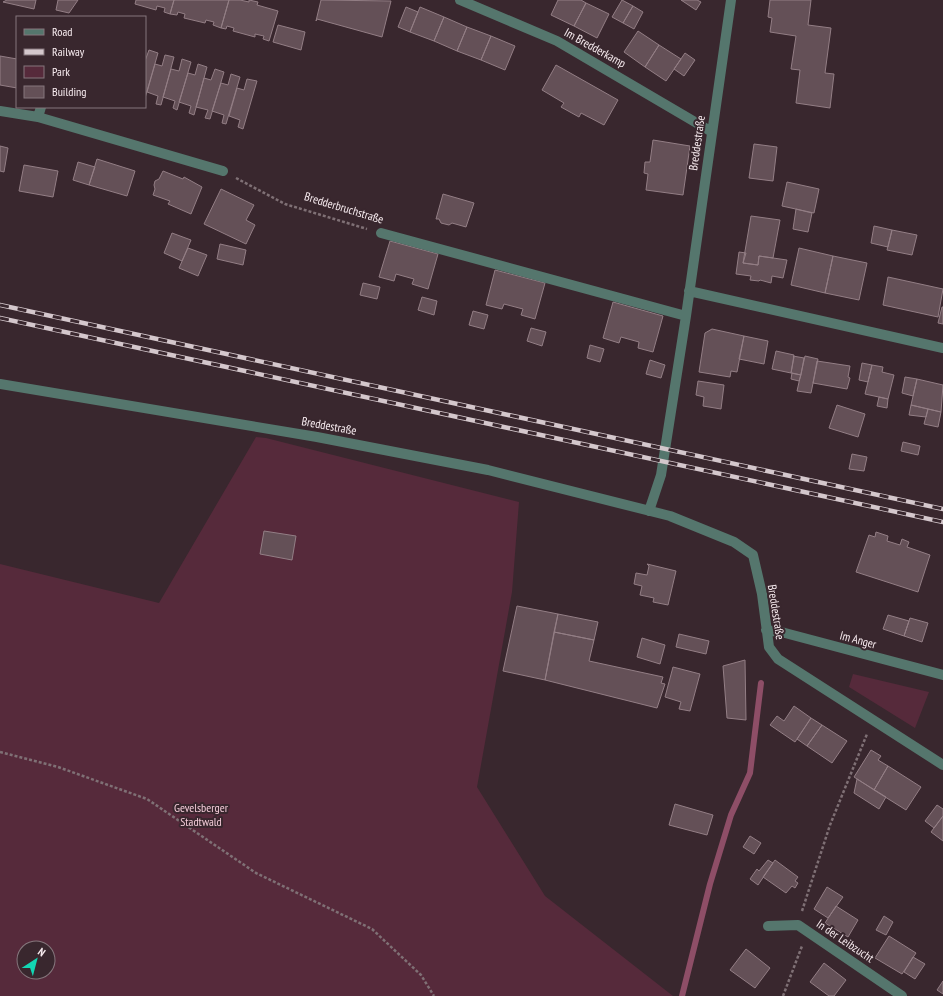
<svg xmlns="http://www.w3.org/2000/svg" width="943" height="996" font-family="'PT Sans Narrow',sans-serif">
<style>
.green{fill:#562a3b;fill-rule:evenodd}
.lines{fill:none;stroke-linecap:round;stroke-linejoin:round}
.stream{stroke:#8e4e67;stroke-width:6}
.building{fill:#645057;stroke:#937e85}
.path{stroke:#7f7075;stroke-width:2.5;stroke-dasharray:3 2;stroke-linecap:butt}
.minor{stroke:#55766d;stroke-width:10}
.rail-casing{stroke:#d4c7cc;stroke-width:4.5}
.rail{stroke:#39272e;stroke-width:3;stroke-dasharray:9;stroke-linecap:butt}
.labels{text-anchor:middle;stroke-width:4;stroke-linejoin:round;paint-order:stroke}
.street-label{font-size:12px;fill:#f8ecf0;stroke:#39272e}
.park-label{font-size:12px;fill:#f3cbd8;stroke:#39272e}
</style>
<rect width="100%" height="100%" fill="#39272e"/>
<!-- green -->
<path class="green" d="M256,437L266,438L519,502L512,592L477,787L545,896L673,996H0V564L159,603ZM24,948H48V972H24Z
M853,674L929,692L915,728L849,687Z"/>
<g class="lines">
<!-- stream -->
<path class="stream" d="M682,996L710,884L731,815L750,773L761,683"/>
</g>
<!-- building -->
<path class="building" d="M7,0H36L34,9L3,2Z
M58,0H78L69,13L56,10Z
M136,0H174L170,14L164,12L165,8L157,6L156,10L135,4Z
M174,0H229L221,28L213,25L214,22L206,20L205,23L184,18L185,14L178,12L177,15L170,14Z
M229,0H240L249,2V0L258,2L257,5L278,11L269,41L263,39L264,36L255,34V37L233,31L234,28L227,26L226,29L221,28Z
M321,0L391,1L382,37L317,19L316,21Z
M558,0H581L586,3L574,26L551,15Z
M622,0L633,6L623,23L612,17Z
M681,0H697L701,2L696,10Z
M770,0H811L808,25L831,28L825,73L834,74L830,108L796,103L800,70L791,69L796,36L770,32L772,18L768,17Z
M586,3L609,14L597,38L574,26Z
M633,6L643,12L634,29L623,23Z
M406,7L418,12L410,32L398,27Z
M420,7L444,17L434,41L410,32Z
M444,17L467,27L457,51L434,41Z
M278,25L305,32L301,50L273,42Z
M467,27L491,36L481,60L457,51Z
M638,31L659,45L645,67L624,52Z
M491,36L515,46L505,70L481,60Z
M659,45L681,59L666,81L645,67Z
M149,50L158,53L145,98V61Z
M685,53L695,60L684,76L674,69Z
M165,55L174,57L161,105L156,104L158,96L147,92L155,64L162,66Z
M0,56L17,59V88L0,85Z
M182,59L191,62L177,110L173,108L175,101L163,97L171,69L179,71Z
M198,64L207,67L194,115L189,113L191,106L179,102L188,73L195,75Z
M556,65L618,100L604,125L581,113L579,117L561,107L564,103L542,90Z
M215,69L224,72L210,119L205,118L208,110L196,107L204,78L211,80Z
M231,74L240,77L226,124L222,123L224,115L212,111L221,83L228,85Z
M247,79L257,81L243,129L238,127L240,120L229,116L237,88L244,90Z
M653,140L690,146L683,195L646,190L648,174L644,173L645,162H650Z
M754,144L777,147L773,181L749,178Z
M0,146L8,148L4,172L0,171Z
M97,159L135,171L127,196L89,185Z
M78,162L95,167L89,185L73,180Z
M24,165L58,171L53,197L19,191Z
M163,171L183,179L184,177L202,187L191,214L168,204L170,201L153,195L155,189L154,185L155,181L159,179Z
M787,182L819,189L814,213L782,206Z
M221,189L254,205L246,220L255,225L246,244L204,224Z
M443,194L474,203L466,227L452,223L449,225L441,223L439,219H436Z
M796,209L812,213L808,232L793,229Z
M751,216L780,220L773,258L759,256L758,265L743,263Z
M874,226L892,230L888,247L871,243Z
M892,230L917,235L912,255L887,250Z
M172,233L191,240L182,261L164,253Z
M390,241L438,254L428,289L412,284L414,279L396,274L394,281L379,277Z
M220,244L246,250L243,265L217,259Z
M188,248L207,255L198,276L179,268Z
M799,248L833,256L825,293L791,285Z
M739,252L746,253L743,263L758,265L759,256L787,260L783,278L772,276L771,283L760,280L759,281L750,280L751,276L736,274Z
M833,256L867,263L859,300L825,293Z
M495,270L545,283L535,319L521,315L523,309L504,304L502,309L486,305Z
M888,277L943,289L938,317L883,305Z
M363,283L380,287L377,299L360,295Z
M422,297L437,301L434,315L418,310Z
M613,302L663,316L653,352L638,348L639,342L621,337L619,343L603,338Z
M942,307H943V324L938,323Z
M473,311L488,315L484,329L469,325Z
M531,328L546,332L542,346L527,341Z
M712,329L744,336L737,372L731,371L730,377L699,372L705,333Z
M744,336L768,341L764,364L739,359Z
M590,345L604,349L600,362L587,358Z
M776,351L794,355L791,373L772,369Z
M793,356L804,358L801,375L791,373L794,357Z
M805,356L818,359L811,393L797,391Z
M650,360L665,365L661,378L646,374Z
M817,361L850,366L848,377L850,378L847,389L813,383Z
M862,363L872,365L868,382L859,380Z
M872,365L883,367L882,372L894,375L888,399L865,394Z
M792,373L801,375L799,381L791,379Z
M905,377L917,379L913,396L902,393Z
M917,379L943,385L941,412L911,405Z
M698,381L724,385L721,409L703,406L704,397L696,395Z
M879,397L888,399L887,408L877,406Z
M837,405L865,414L858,437L829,428Z
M911,405L928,409L926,417L909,415Z
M928,409L941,412L938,427L924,424Z
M903,442L920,446L918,455L901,451Z
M852,454L867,457L864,471L849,469Z
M264,531L296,536L292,560L260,554Z
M876,532L888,536L887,541L900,545L902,539L909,542L907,547L930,555L918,592L856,572L869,535L875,537Z
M647,564L676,571L668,605L653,602L654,598L640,595L642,586L634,584L636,573L647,575L649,566Z
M517,606L558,614L545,680L503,671Z
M558,614L598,622L594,640L554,632Z
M888,615L909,621L904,636L883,629Z
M910,618L928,623L922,642L904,636Z
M554,632L594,640L589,661L663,677L661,683L665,684L657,708L545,680Z
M679,634L709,641L706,654L676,647Z
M642,638L665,645L660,664L637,657Z
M745,660L746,720L727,718L723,666Z
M673,667L700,674L690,711L679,709L681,702L665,697Z
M794,706L811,718L795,742L770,725L777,716L784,721Z
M811,718L822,725L807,746L797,739Z
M822,725L847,741L832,763L807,746Z
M871,750L881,756L878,760L888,766L874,790L854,777Z
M888,766L921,787L906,810L874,790Z
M857,779L886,797L879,809L854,793Z
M675,804L713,815L707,835L669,825Z
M937,805L943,809V816L934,828L925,821Z
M943,816V841L931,832Z
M750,836L761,843L754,854L743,847Z
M768,860L773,863L758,885L750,879L757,869L759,871Z
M775,860L798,877L795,881L798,883L795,888L792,886L786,893L763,877Z
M827,887L843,897L828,918L814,909Z
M836,906L858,920L848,937L825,923Z
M884,916L893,922L886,935L876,930Z
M889,936L916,953L902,974L875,958Z
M746,949L770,968L755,988L730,970Z
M913,957L925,964L915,979L904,972Z
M824,963L846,980L834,996H829L810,982Z
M943,981V994L937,990Z"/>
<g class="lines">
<!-- path -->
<path class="path" d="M236,178L285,204L367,229
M0,752L58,767L147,799L256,873L372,929L421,975L434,996
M802,911L830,825L867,734
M783,996L802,946"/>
<!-- minor -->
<path class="minor" d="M460,0L557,41L712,132
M0,111L38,117L223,171
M38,117L41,107
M381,233L686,316
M689,291L943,348
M0,384L317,437L488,470L670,516L734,542L753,555L762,594L769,647L778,659L943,765
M649,511L661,475L686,316L731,0
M766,630L785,633L943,675
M768,926L798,925L902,996"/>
<!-- rail casing -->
<g class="rail-casing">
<path id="rail" d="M0,305L943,509
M0,318L943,522"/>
</g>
<!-- rail -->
<use href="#rail" class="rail"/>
</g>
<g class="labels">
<!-- street labels -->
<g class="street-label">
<text transform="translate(595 48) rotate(29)" y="4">Im Bredderkamp</text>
<text transform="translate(697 143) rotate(-82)" y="4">Breddestraße</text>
<text transform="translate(344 208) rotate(17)" y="4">Bredderbruchstraße</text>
<text transform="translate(329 426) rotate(10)" y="4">Breddestraße</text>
<text transform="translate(776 612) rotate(81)" y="4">Breddestraße</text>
<text transform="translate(858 640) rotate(15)" y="4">Im Anger</text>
<text transform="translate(845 941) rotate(34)" y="4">In der Leibzucht</text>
</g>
<!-- park labels -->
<g class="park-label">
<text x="201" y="812">Gevelsberger<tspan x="201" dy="14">Stadtwald</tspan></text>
</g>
</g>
<!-- legend -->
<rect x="16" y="16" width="130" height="92" fill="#39272e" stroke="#85767c"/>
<rect x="24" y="29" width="20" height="6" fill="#55766d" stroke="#85767c"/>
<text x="52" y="36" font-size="12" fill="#f8ecf0">Road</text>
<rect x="24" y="49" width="20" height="6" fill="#d4c7cc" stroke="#85767c"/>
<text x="52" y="56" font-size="12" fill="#f8ecf0">Railway</text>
<rect x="24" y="66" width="20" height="12" fill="#562a3b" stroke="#85767c"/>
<text x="52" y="76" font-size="12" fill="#f8ecf0">Park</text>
<rect x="24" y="86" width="20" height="12" fill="#645057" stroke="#85767c"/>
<text x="52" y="96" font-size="12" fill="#f8ecf0">Building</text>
<!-- north arrow -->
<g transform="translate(36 960) rotate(36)"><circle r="19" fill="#39272e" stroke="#85767c"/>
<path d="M0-3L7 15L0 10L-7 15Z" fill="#13d5b3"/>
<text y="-6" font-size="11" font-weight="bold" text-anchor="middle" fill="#f8ecf0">N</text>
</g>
</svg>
